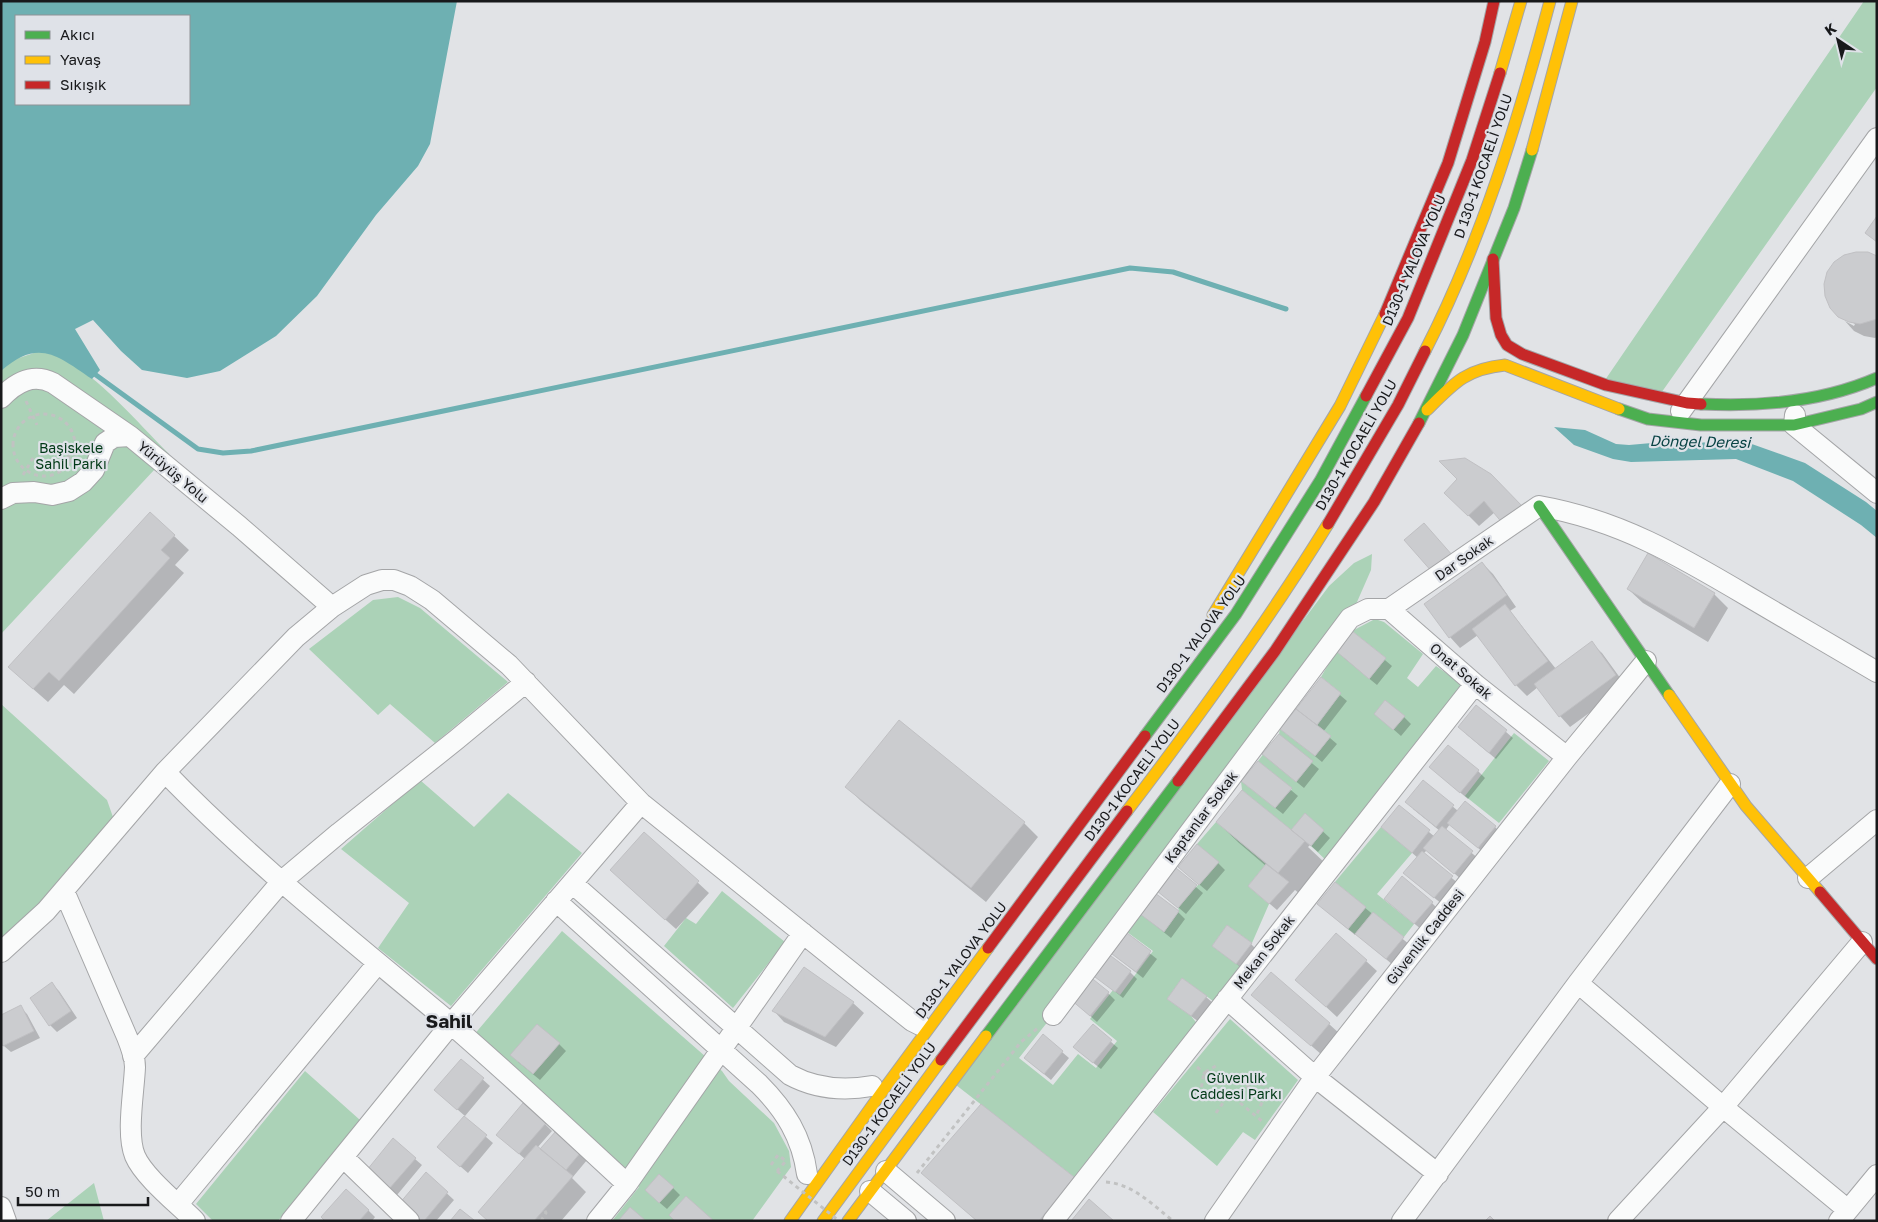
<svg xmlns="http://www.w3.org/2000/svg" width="1878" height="1222" font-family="'Golos Text',sans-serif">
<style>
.green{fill:#abd2b7}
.water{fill:#6eb0b2;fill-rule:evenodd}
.shadow{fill:#0003}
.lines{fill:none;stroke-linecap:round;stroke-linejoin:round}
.stream{stroke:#6eb0b2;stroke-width:5}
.building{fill:#cbcccf;stroke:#c0c0c3}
.street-casing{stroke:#a4a5a7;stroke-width:22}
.fast-casing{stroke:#a4a5a7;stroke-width:13}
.slow-casing{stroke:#a4a5a7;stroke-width:13}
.jam-casing{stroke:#a4a5a7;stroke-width:13}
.path{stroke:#c1c2c2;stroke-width:3;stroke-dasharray:4 4;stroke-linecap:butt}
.street{stroke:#fafbfb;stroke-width:20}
.fast{stroke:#4caf50;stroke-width:11}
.slow{stroke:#ffc107;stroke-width:11}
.jam{stroke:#c62828;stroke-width:11}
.path-bridge{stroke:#c1c2c2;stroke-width:3;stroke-dasharray:4 4;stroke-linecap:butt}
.labels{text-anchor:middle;stroke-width:4.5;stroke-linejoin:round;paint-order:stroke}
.street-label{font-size:14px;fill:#18191b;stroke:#dfe2e8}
.park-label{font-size:14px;fill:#003916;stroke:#dfe2e8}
.water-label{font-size:15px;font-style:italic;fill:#094344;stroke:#dfe2e8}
.district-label{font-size:19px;font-weight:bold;fill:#18191b;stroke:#dfe2e8}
</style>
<rect width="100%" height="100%" fill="#e1e3e6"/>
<!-- green -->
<path class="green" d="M1864,1H1877V87L1659,396L1603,383Z
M40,351C46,353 53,354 59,356C100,377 137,422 169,454L1,634V371L13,360Z
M1372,554L1371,570L1350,618L1053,1015L1019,1058L1053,1085L1078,1054L1096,1068L1117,1041L1090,1019L1113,990L1120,995L1153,951L1127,932L1140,914L1164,931L1179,911L1178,908L1218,862L1197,844L1216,822L1266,864L1248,886L1269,904L1252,943L1227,925L1212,946L1245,970L1217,1004L1182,978L1167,999L1191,1016L1199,1026L1074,1177L956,1085L1329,586L1354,563Z
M398,597L420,608L508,682L435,743L390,704L378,715L309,649L373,600Z
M1375,619L1384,622L1423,654L1407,678L1418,687L1436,666L1466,687L1329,863L1311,846L1324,830L1305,814L1291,830L1242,790L1241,781L1275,808L1292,789L1258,761L1279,734L1280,729L1315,756L1331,736L1317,725L1341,693L1321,677L1336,651L1370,678L1386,658L1352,631Z
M1,704L107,800L114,820L36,909L1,941Z
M1514,733L1549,761L1499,823L1465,796Z
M420,780L474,827L508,793L582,853L451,1006L378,948L409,903L341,849Z
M1381,827L1412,853L1377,894L1414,924L1404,937L1373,912L1355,934L1348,929L1366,907L1335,882Z
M722,891L785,942L733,1008L664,946L686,918L696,924Z
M562,931L722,1071L729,1081L774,1123L789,1151L791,1167L752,1221H612L639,1187L473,1036Z
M1230,1019L1298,1080L1255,1140L1243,1132L1217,1166L1153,1112Z
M305,1071L360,1120L278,1221H213L196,1204Z
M94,1183L104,1221H46Z"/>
<!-- water -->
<path class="water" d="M1,1H457L430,144L418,166L376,215L317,296L276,336L220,371L187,378L142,370L121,351L93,320L75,329L100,370L92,379C57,355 38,338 1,371ZM16,16H189V104H16Z
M1554,427L1585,430L1616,444L1629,445L1663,442L1749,443L1805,463L1866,502L1877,511V538L1861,525L1793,481L1736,459L1631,462L1613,459L1574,445Z"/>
<!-- shadow -->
<path class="shadow" d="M1877,257V337L1875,338L1864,336L1854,331L1845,321L1854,326L1855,324L1842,317Z
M1465,459L1495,512L1479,526L1446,493L1459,479Z
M174,536L189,550L175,565L184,573L74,694L64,685L48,702L24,681Z
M1482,563L1493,574L1516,607L1510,611L1556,669L1591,643L1602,653L1626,686L1570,727L1560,716L1538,687L1527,696L1516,685L1478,635L1460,648L1450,637Z
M1628,589L1714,594L1728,608L1708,642L1643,603Z
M1353,633L1392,666L1377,685L1344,658Z
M1321,679L1347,701L1323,732L1337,744L1322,762L1282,729Z
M1477,707L1513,738L1496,759L1466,734Z
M1376,714L1404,717L1411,724L1401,736Z
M1279,736L1319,769L1304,788L1271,761Z
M1258,762L1298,796L1283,814L1250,788Z
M1478,771L1485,778L1468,799L1438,774Z
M1423,781L1458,811L1495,827L1502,834L1485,854L1450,824L1445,831L1479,859L1462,880L1427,850L1423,854L1459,884L1442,904L1412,880L1418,858L1382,827L1399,807L1435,837L1440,831L1413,809Z
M847,787L1024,823L1038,837L986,902L861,801Z
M1305,815L1330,838L1318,852L1310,845L1308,847L1325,863L1300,894L1295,890L1277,910L1257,893L1266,866L1239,843L1217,822L1291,832Z
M645,834L709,893L676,929L622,881Z
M1218,863L1225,870L1207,891L1187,874Z
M1176,870L1203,893L1186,914L1166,897Z
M1335,883L1410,945L1393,965L1356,934L1355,935L1325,910Z
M1432,903L1439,910L1422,930L1392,905Z
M1178,912L1185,919L1171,938L1141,914Z
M1127,935L1157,959L1143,978L1113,954Z
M1251,944L1258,951L1244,970L1214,946Z
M1366,961L1377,971L1337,1017L1297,980Z
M1130,972L1137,979L1123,998L1093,974Z
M52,984L59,991L77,1018L57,1032L50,1025Z
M1108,993L1115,1000L1097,1022L1071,999Z
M1253,995L1329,1024L1340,1034L1322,1055Z
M1206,997L1213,1003L1199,1022L1168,999Z
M853,1003L864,1013L836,1047L784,1022L774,1011Z
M20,1007L27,1014L40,1038L11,1052L4,1046Z
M1093,1026L1118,1048L1101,1069L1082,1054Z
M559,1044L566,1051L540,1080L518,1062Z
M1062,1052L1069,1058L1051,1080L1032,1064Z
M461,1060L490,1086L465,1116L443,1097Z
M981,1106L1073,1178L1087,1192L1065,1221H977L923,1173Z
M464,1118L493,1143L468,1173L446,1154Z
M545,1124L552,1131L537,1148L541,1150L556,1132L587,1160L572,1178L586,1192L561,1221H489L525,1159L505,1142Z
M415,1159L422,1165L397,1195L375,1176Z
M426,1174L454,1200L436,1221H419Z
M673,1188L680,1195L667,1209L653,1197Z
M368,1210L375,1217L372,1221H326Z"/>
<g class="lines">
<!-- stream -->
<path class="stream" d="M96,375L198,449L223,453L251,451L1130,268L1173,272L1286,309"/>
</g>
<!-- building -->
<path class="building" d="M1877,216V242L1865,233Z
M1856,252H1868L1877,256V319L1860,324L1849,322L1838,317L1830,308L1825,296L1824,284L1827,272L1834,262L1844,255Z
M1465,458L1491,474L1523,507L1503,524L1484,501L1468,516L1444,493L1457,479L1439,461Z
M150,512L175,535L161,550L170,558L59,681L49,672L33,689L8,667Z
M1424,523L1453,556L1433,573L1404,540Z
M1648,553L1715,593L1694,628L1627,589Z
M1482,562L1507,595L1449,638L1424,604Z
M1505,604L1548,661L1515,686L1472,629Z
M1352,631L1386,658L1369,679L1336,651Z
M1592,641L1616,675L1559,717L1534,684Z
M1321,677L1341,693L1317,725L1296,709Z
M1385,700L1405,716L1393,730L1374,714Z
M1476,705L1507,730L1489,753L1458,727Z
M1296,709L1331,736L1315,756L1280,729Z
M899,720L1025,822L971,888L845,787Z
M1279,734L1313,761L1296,782L1262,754Z
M1448,745L1479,770L1460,793L1429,767Z
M1258,761L1292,788L1275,808L1241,781Z
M1423,780L1454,805L1436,827L1405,802Z
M1242,790L1305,841L1278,873L1216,822Z
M1465,801L1496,826L1478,848L1447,823Z
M1399,805L1430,830L1412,853L1381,827Z
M1305,813L1324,830L1311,846L1291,830Z
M1442,826L1473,851L1454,874L1423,848Z
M644,832L699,881L665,920L610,870Z
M1197,844L1219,862L1199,885L1178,867Z
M1422,851L1453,876L1434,898L1403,873Z
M1266,864L1289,882L1269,904L1248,886Z
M1176,868L1197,885L1178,908L1157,891Z
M1402,876L1433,902L1414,924L1384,899Z
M1335,882L1366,907L1348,929L1317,904Z
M1155,893L1179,911L1164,932L1140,914Z
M1373,912L1404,937L1386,959L1355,934Z
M1227,925L1252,943L1236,964L1212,946Z
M1127,933L1151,951L1136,972L1112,954Z
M1336,933L1367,960L1326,1007L1295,980Z
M1107,953L1131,971L1115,992L1091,974Z
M804,967L854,1002L825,1037L772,1011Z
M1271,972L1330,1023L1311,1046L1251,995Z
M1089,976L1109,992L1090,1016L1070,999Z
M1182,978L1207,996L1191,1016L1167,999Z
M52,982L71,1011L49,1026L30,998Z
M21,1005L34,1031L3,1046L1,1043V1015Z
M537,1024L560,1043L533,1074L510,1055Z
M1093,1024L1112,1040L1093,1063L1073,1047Z
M1043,1034L1063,1051L1044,1074L1024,1058Z
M461,1059L484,1078L457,1110L434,1090Z
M523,1103L546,1123L519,1154L496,1135Z
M981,1104L1074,1177L1039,1221H977L921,1173Z
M464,1116L487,1135L460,1167L437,1147Z
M556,1131L581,1152L566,1170L540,1149Z
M393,1138L416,1158L389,1189L367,1170Z
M536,1145L573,1176L534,1221H488L478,1212Z
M426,1172L448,1192L424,1221H419L399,1204Z
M659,1174L674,1187L659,1203L645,1190Z
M346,1189L369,1210L359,1221H325L321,1217Z
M686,1196L714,1221H675L669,1215Z
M1089,1199L1114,1221H1071Z
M630,1207L645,1220L644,1221H618Z
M460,1209L474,1220V1221H450Z
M1490,1216L1495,1221H1485Z"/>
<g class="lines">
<!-- street casing -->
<g class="street-casing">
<path id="street" d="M1,398C16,382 33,373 53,383L130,436L239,526L332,607
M1681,411L1877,138
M1795,415L1794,425L1877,493
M1,499L13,493L34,492L52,495L69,491L83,482L94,470L105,443L114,437L130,436
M1389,609L1539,506C1619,520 1680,556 1749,597C1792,622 1834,647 1877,672
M165,772C249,859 344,934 437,1012C502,1067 564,1126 627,1184
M1808,878L1877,820
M572,883L790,1075C816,1089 844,1091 872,1086
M64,891L127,1037C131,1047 135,1057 135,1067C134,1092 126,1134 135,1156C144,1177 178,1204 195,1221
M556,901L759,1084C785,1110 802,1137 807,1174
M1,952L46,911L165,772L296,637L332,607L366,585L382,580H394L410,586L432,600L509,665L641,803L912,1021L920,1025
M1578,983L1723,1107L1848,1210
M1227,999L1315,1077L1438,1174
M1053,1015L1350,618L1368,609H1389L1475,684L1567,757
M133,1056L282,881L339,833L456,740L526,682
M343,1157L409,1221
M886,1171L945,1221
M870,1191L906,1221
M178,1204L378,963
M1,1207L6,1221
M291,1221L451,1024L641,803
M597,1221L627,1184L803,933
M1053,1221L1475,684
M1215,1221L1315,1077L1567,757L1646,661
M1402,1221L1578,983L1730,784
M1618,1221L1723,1107L1862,942
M1839,1221L1877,1175"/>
</g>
<!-- fast casing -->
<g class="fast-casing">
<path id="fast" d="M1701,404C1760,407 1822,402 1877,378
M1619,409L1648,419L1701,425H1794L1861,409L1877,402
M1419,423L1463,335L1514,208L1532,150
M1539,506L1669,695
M1145,736L1236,614L1320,481L1366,396
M986,1036L1178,781"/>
</g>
<!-- slow casing -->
<g class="slow-casing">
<path id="slow" d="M1500,73L1521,1
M1532,150L1572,1
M1425,351C1482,240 1518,121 1550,1
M1427,410C1454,383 1466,369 1505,365L1619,409
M1213,615L1340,406L1385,314
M1669,695L1746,806L1820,892
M1127,811C1198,718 1267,623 1328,524
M790,1221L887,1085L988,948
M823,1221L941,1060
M848,1221L986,1036"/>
</g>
<!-- jam casing -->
<g class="jam-casing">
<path id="jam" d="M1493,259L1496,318L1501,335L1507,345L1522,354L1606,385L1687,403L1701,404
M1385,314L1448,163L1485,42L1494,1
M1366,396L1408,318L1472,160L1500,73
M1328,524L1398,405L1425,351
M1178,781L1275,651L1374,502L1419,423
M1820,892L1877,959
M988,948L1145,736
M941,1060L1127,811"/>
</g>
<!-- path -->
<path class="path" d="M26,401L37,425
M13 445a31 31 0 1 1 62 0a31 31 0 1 1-62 0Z
M60,452L78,462
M23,475L33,458
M1197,1067L1263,1122
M1200,1095L1204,1073L1219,1064
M1234,1098L1253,1082L1265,1085L1267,1091L1256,1116
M1216,1113L1229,1094
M771,1165L778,1155L786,1161L777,1171
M917,1173L1021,1042L1039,1027
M1106,1182C1133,1184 1153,1205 1173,1221
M541,1221L546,1213L544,1209"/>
<!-- street -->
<use href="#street" class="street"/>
<!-- fast -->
<use href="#fast" class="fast"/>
<!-- slow -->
<use href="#slow" class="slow"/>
<!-- jam -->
<use href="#jam" class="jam"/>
<!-- path-bridge -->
<path class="path-bridge" d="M777,1171L839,1221"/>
</g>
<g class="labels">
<!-- street labels -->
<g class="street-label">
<text transform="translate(1483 166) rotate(-71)" y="5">D 130-1 KOCAELİ YOLU</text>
<text transform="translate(1414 260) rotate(-67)" y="5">D130-1 YALOVA YOLU</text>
<text transform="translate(1356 445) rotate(-60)" y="5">D130-1 KOCAELİ YOLU</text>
<text transform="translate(173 472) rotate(40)" y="5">Yürüyüş Yolu</text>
<text transform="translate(1464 558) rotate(-35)" y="5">Dar Sokak</text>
<text transform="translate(1201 634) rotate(-54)" y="5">D130-1 YALOVA YOLU</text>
<text transform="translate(1461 671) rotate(41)" y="5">Onat Sokak</text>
<text transform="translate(1132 780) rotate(-53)" y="5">D130-1 KOCAELİ YOLU</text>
<text transform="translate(1201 817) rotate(-53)" y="5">Kaptanlar Sokak</text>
<text transform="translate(1425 937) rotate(-52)" y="5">Güvenlik Caddesi</text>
<text transform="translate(1264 952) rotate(-52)" y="5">Mekan Sokak</text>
<text transform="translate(961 960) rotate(-53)" y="5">D130-1 YALOVA YOLU</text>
<text transform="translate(889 1104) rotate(-54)" y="5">D130-1 KOCAELİ YOLU</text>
</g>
<!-- park labels -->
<g class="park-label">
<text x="71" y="453">Başiskele<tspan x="71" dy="16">Sahil Parkı</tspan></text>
<text x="1236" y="1083">Güvenlik<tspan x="1236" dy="16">Caddesi Parkı</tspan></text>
</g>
<!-- water labels -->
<g class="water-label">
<text transform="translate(1700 442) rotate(1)" y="5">Döngel Deresi</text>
</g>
<!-- district labels -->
<g class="district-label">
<text x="449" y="1028">Sahil</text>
</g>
</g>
<!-- border -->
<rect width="1878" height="1222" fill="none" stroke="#18191b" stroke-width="5"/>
<!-- legend -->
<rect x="15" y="15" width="175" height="90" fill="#dfe2e8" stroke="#8f9296"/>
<rect x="25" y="31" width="25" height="8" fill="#4caf50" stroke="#8f9296"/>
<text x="60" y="40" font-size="15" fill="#18191b">Akıcı</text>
<rect x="25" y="56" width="25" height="8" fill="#ffc107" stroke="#8f9296"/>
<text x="60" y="65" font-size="15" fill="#18191b">Yavaş</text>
<rect x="25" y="81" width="25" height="8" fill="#c62828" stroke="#8f9296"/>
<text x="60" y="90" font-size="15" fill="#18191b">Sıkışık</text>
<!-- north arrow -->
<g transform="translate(1838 40) rotate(325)" stroke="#dfe2e8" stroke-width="4" paint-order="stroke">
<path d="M0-4L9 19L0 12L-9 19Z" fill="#18191b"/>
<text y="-8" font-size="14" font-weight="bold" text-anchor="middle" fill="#18191b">K</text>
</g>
<!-- scale -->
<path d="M18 1197v8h130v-8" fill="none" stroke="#18191b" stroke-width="2.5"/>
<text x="25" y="1197" font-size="15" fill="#18191b" stroke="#dfe2e8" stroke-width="4" paint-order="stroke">50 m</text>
</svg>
